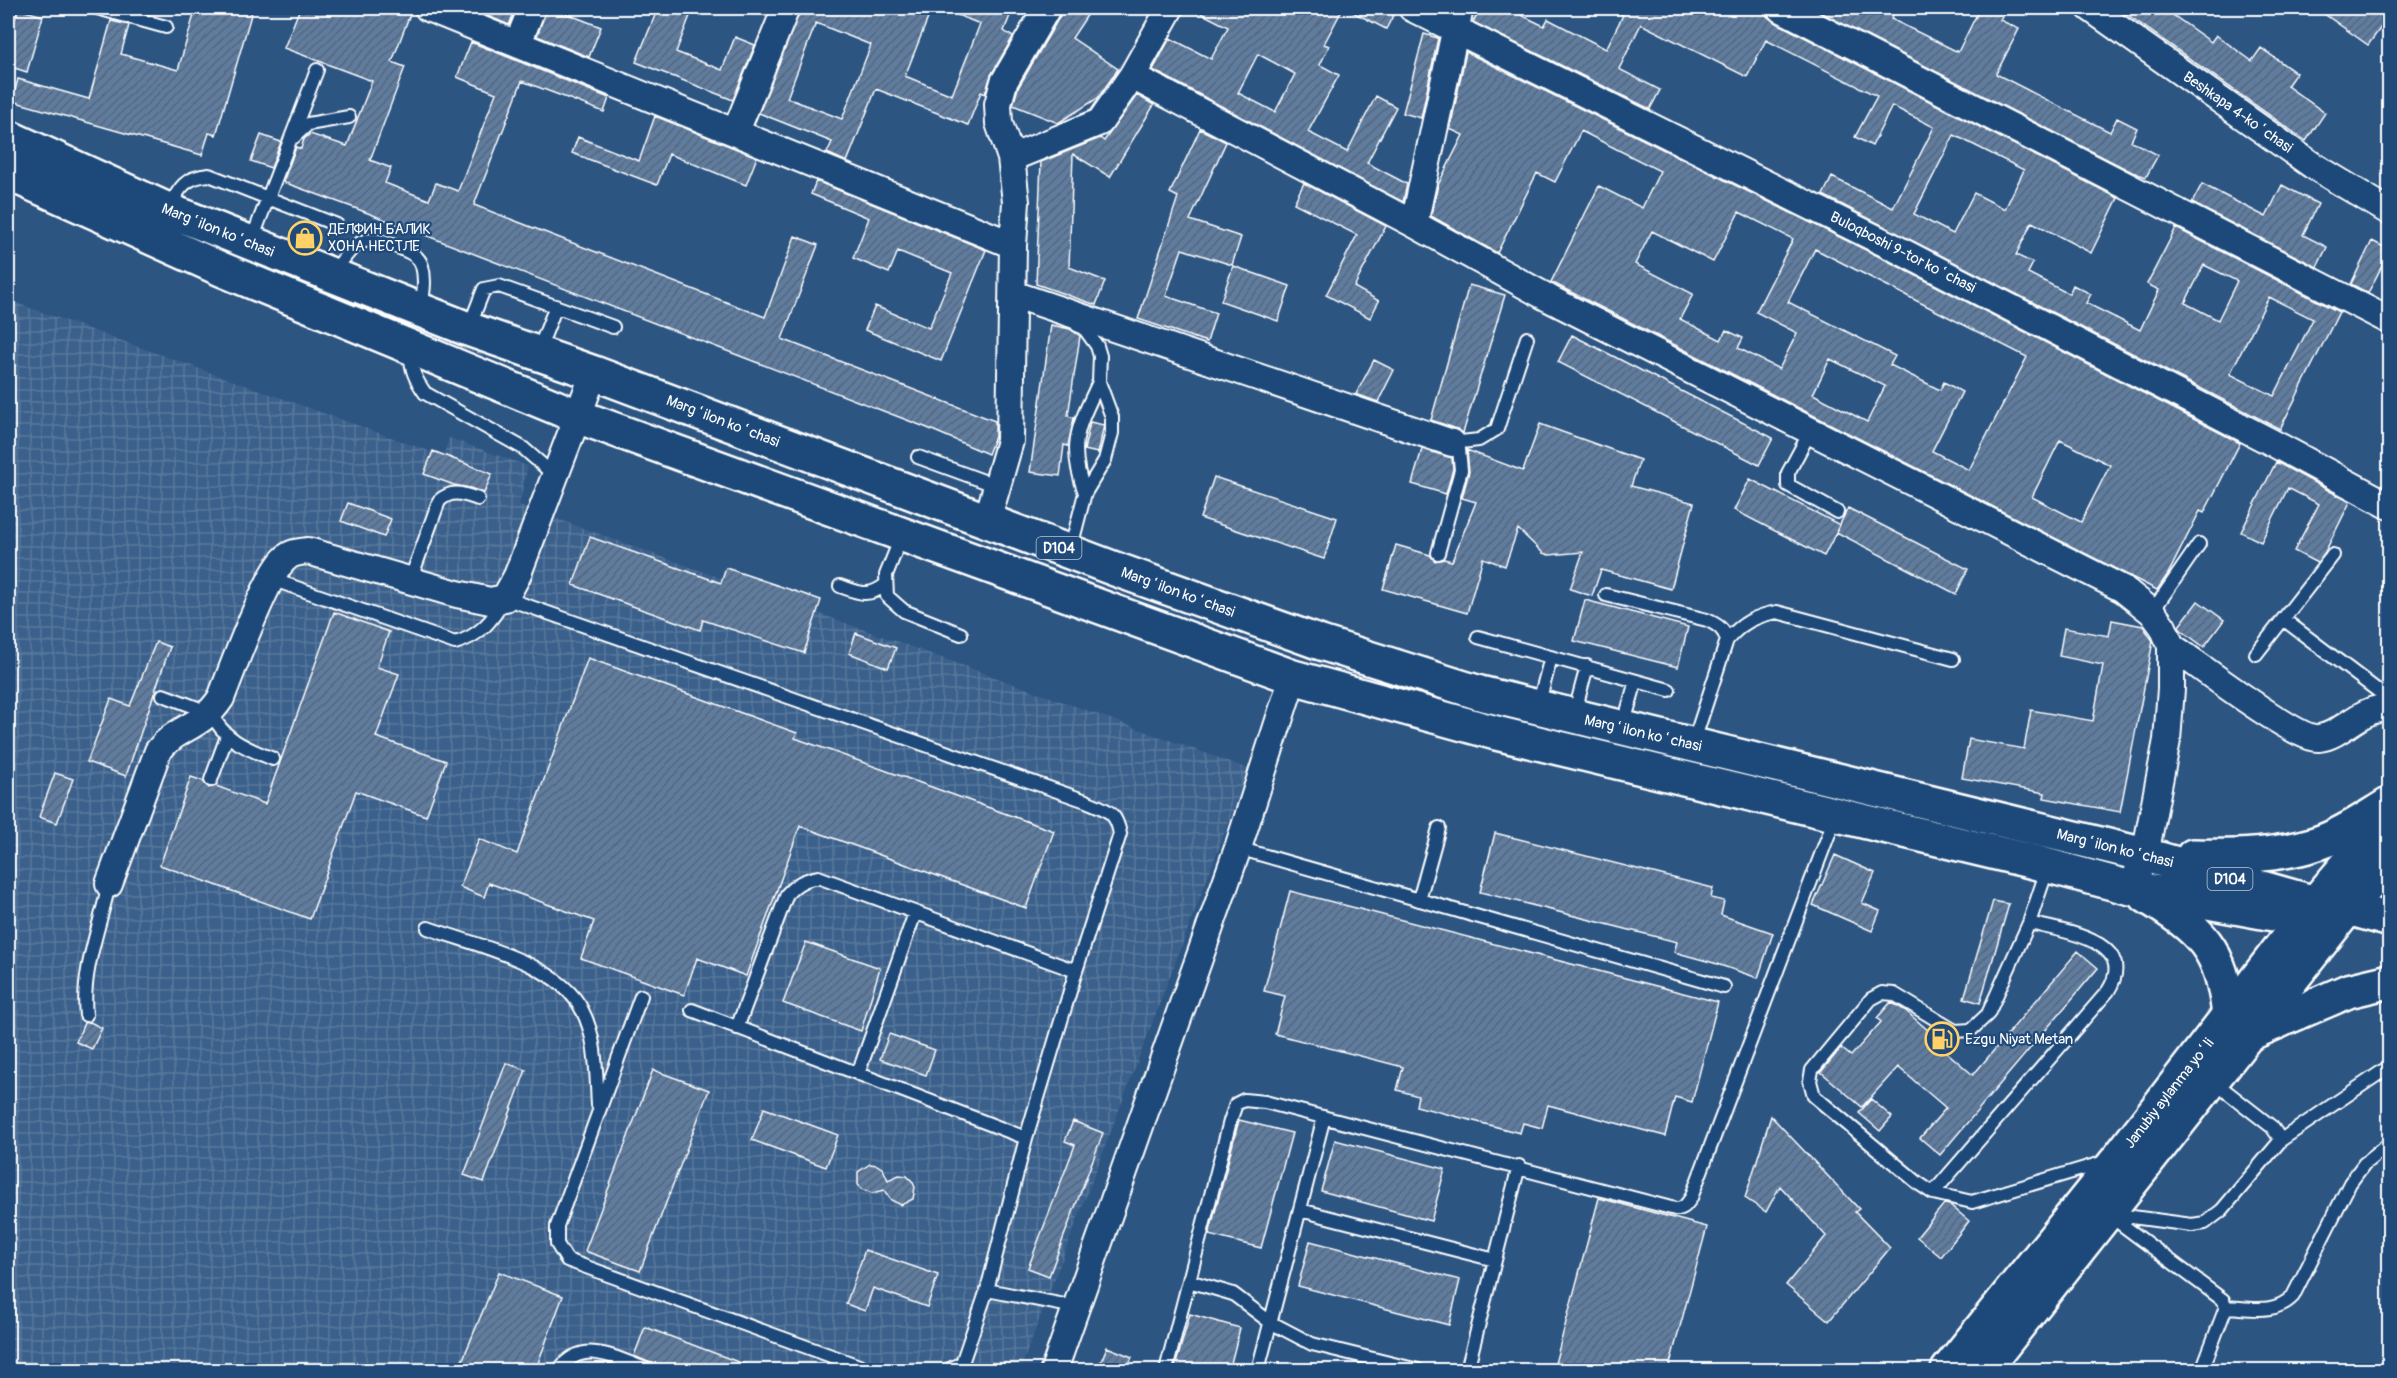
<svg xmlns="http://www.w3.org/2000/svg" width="2397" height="1378" font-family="Pangolin,sans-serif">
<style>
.industrial{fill:url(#industrial-grid)}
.building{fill:url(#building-hatch);stroke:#fff;stroke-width:1.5;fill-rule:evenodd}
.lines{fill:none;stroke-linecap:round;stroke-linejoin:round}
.lane-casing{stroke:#fff;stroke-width:16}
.street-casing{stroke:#fff;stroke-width:30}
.primary-casing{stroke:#fff;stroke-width:38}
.highway-casing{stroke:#fff;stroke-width:38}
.lane{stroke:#1f4a7a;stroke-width:12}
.street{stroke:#1f4a7a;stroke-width:26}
.primary{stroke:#1f4a7a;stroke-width:33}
.highway{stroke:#1f4a7a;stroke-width:33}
.labels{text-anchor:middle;stroke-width:4.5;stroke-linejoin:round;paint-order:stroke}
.shield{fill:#1f4a7a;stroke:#bcc9d7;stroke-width:1.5}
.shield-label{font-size:14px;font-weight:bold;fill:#fff}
.street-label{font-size:15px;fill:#fff;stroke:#1f4a7a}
.poi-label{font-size:15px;fill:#fff;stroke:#1f4a7a;text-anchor:start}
</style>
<defs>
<pattern id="industrial-grid" width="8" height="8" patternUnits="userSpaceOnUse" patternTransform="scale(1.5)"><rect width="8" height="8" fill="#3b618b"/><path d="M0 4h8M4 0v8" fill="none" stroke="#58799c"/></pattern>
<pattern id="building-hatch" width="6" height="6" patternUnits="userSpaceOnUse" patternTransform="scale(1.5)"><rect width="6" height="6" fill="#5e7c9f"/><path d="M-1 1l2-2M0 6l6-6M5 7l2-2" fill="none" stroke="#56667a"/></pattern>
</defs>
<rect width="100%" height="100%" fill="#2c5582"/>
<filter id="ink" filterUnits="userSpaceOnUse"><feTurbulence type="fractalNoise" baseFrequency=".0167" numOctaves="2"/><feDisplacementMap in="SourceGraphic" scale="12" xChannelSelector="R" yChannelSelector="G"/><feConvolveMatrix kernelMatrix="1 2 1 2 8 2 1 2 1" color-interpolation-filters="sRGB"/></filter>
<g filter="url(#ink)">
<!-- industrial -->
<path class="industrial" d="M8,300L443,456L449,438L528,466L519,505L1249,769L1020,1370H8Z"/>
<!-- building -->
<path class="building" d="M196,8H253L216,135L209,133L202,155L12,101L18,79L89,99L111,21L129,25L121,54L178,70Z
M300,8H393L410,14L392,62L405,67L370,160L391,168L385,183L429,200L436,183L458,191L496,93L457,77L471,42L609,98L604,112L522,81L474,205L765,317L795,236L818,245L782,339L995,421V436L988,454L925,427L352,207L283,182L296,147L301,149L304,139L310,134L347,146L372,81L284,48Z
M484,8H516L509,25L481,13Z
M547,8H552L601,27L589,57L537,36Z
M658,8H693L676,52L722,70L735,37L755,45L733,100L636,62Z
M801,8H932L905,76L952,95L980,24L940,8H1013L1004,31L1013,37L991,75L985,94L981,92L968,125L876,89L847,162L827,153L832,142L759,113ZM816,23L871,45L842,119L787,98Z
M1062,8H1092L1072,38L1118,69L1098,98L1058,123L1013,105L1018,88L1060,16Z
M1191,8H1343L1324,44L1329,46L1320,65L1339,75L1308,132L1347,152L1376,96L1396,107L1367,163L1407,184L1403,202L1153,70L1170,38L1211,59L1228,27ZM1258,54L1295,74L1275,112L1238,93Z
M1345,8H1385L1395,12L1386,29Z
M1481,8H1507L1544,26L1548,19L1606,49L1623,15L1608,8H1765L1767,16L1773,21L2118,198L2091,253L2032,222L2016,255L2033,263L2028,273L2069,294L2073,285L2091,294L2086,303L2140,330L2159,290L2147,284L2176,228L2339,312L2280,429L1823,195L1832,177L1893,208L1934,127L1892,106L1872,146L1855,137L1877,96L1766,40L1747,77L1641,24L1619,69L1660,90L1650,109L1473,22ZM1954,135L2024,170L2005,209L1974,193L1953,234L1914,214ZM2204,265L2237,281L2218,320L2185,303ZM2269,297L2313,319L2274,396L2230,374Z
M1812,8H1896L1891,19L1958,52L1980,8H2006L2000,20L2019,29L1996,74L2110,132L2117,118L2137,128L2131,141L2158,155L2146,177L2132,172Z
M2118,8H2163L2211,42L2216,35L2252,61L2261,48L2296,73L2287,86L2325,113L2306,141Z
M2316,8H2390V15L2368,45Z
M18,9L43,16L27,72L8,66V45Z
M1424,34L1438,38L1421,118L1403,113Z
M1466,52L1884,259L2240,443L2204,513L2200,511L2168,574L2157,590L1551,282L1599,186L1642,208L1660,171L1581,131L1555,182L1537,173L1497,253L1431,216L1438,185L1463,135L1450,129ZM1739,212L1793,239L1756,312L1797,333L1779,369L1738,348L1743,338L1726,330L1721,340L1680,319L1693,294L1635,264L1652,231L1713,262ZM1815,249L2027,357L1969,470L1932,451L1962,392L1944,382L1940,390L1890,365L1895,356L1788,302ZM1830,359L1885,386L1867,422L1813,394ZM2060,440L2110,465L2081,522L2032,497Z
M1137,95L1154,105L1110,177L1073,154L1069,267L1105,281L1096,305L1036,284L1041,162L1100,138L1104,141Z
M655,116L757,157L746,185L669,154L657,185L572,153L578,137L639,161Z
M1200,129L1226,142L1190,220L1241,237L1232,265L1182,249L1166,296L1216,313L1207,342L1138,319L1178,197L1170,193Z
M261,135L281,142L271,168L251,161Z
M816,181L986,250L941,361L865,330L875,306L929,328L952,273L898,251L889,273L853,258L869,218L811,194Z
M1304,183L1386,226L1354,287L1379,301L1370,318L1326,295L1357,235L1294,203Z
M2202,184L2266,217L2282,185L2318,204L2303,235L2327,247L2317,267L2192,203Z
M2372,241L2390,250L2368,293L2351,284Z
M1233,266L1290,286L1278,321L1221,301Z
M1469,285L1505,295L1463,433L1457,429L1431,420Z
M1051,325L1070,329L1080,336L1068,416L1074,418L1068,446L1064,445L1060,476L1030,472Z
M1572,335L1773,438L1759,465L1558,362Z
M1374,360L1394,370L1378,402L1356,394Z
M1090,422L1104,425L1098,453L1084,450Z
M1540,424L1640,460L1631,486L1694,503L1671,589L1601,570L1592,596L1570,589L1583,552L1549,555L1543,553L1518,529L1505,566L1483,558L1467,613L1383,589L1396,545L1430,555L1435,561L1444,559L1452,561L1476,502L1462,498L1469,472L1467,450L1523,471Z
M1422,449L1452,458L1453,469L1446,494L1412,484Z
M433,451L492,474L484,493L470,488L454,485L424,474Z
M2276,462L2350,502L2325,552L2317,563L2294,551L2319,504L2288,488L2261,542L2241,532Z
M1214,477L1337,518L1324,559L1200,518Z
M1750,479L1840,525L1824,556L1734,510Z
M348,503L391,519L384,537L341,521Z
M1848,508L1968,569L1956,594L1836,532Z
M590,537L721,583L726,568L821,600L804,653L703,620L700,630L573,585Z
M1585,600L1688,627L1678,667L1574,641Z
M2198,601L2224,620L2204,647L2181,630L2179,626Z
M334,612L389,632L377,667L399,674L376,737L446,761L426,816L356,791L310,919L160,865L191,777L203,781L209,788L216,786L265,804Z
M2112,620L2143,626L2153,641L2120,812L2044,798L2045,793L1962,778L1969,739L2024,749L2031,710L2093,721L2103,665L2059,656L2064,628L2109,636Z
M856,633L896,648L888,668L849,653Z
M156,642L170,647L126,776L87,762L111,699L130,706Z
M588,658L797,733L795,738L1054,831L1026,908L800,826L746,976L697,958L684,995L581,958L594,921L489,883L484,897L460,887L479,839L517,854Z
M55,773L73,779L57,823L39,817Z
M1495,833L1713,888L1711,898L1724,901L1721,915L1773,933L1758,978L1714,963L1674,952L1677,942L1480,892Z
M1835,855L1875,873L1862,903L1880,911L1872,931L1813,905Z
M1290,891L1718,1002L1692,1102L1675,1097L1665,1136L1548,1105L1542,1128L1523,1123L1520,1133L1416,1106L1418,1096L1397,1090L1403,1067L1275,1034L1285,996L1264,991Z
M1993,901L2009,904L1980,1003L1964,998Z
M806,942L880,968L861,1031L783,1003Z
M2078,951L2098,968L1940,1155L1920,1138L1946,1108L1898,1067L1862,1107L1821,1072L1841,1048L1851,1056L1881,1022L1877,1018L1891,1002L1906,1011L1938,1039L1935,1042L1973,1075Z
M90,1022L102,1028L92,1049L76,1042L84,1023Z
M889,1034L935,1050L926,1075L880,1059Z
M506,1063L526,1070L484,1182L464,1175Z
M653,1070L709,1090L640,1271L585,1251Z
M1871,1099L1892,1117L1880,1131L1859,1113Z
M764,1108L838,1135L826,1167L752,1140Z
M1771,1116L1859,1209L1855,1212L1890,1248L1829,1321L1786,1285L1826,1236L1780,1186L1766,1212L1745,1198Z
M1239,1120L1292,1133L1261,1248L1209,1235Z
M1073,1121L1103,1133L1049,1276L1028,1268L1075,1145L1065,1141Z
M1335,1140L1445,1169L1431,1221L1321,1191Z
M870,1164L877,1165L883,1169L888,1180L899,1175L907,1176L912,1181L915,1187L913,1199L901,1205L891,1200L884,1190L872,1193L861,1189L858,1184V1172Z
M1599,1198L1707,1227L1668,1371H1553Z
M1944,1204L1950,1205L1969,1221L1941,1257L1917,1237Z
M1310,1241L1460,1280L1449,1325L1298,1286Z
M865,1250L938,1275L927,1307L873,1288L865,1311L846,1304Z
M499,1272L563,1296L535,1371H458Z
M1190,1314L1240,1328L1229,1371H1174Z
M645,1327L757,1369V1371H656L651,1363L634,1356Z
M1107,1347L1132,1357L1126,1371H1097Z"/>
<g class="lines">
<!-- lane casing -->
<g class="lane-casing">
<path id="lane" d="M97,8L166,27
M294,137L308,124L349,117
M168,209C179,189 184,177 209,175L337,225
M251,242L317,70
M333,273C357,240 362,232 402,249C411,253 419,256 422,266C426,280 423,295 421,309
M469,327L484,289L499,286L613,327
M411,351C410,368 415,379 425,393L523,448L554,475
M538,352L556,306
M1810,432L1788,473V485L1837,512
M1452,443L1479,440L1497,429L1527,338
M918,457L997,486
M1085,493C1067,444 1078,427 1099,382
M902,535L886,575L887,596L904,611L961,634
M1070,551L1085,493L1105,460L1112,433V417L1099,382L1100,356L1097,346L1084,328L1077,325
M1438,553L1461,470L1459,449L1452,443
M271,579L455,643C480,636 493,620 505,598L1086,801C1107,810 1116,811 1120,834L1076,971L1026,1138L987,1290L1075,1307
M410,581L439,501C452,489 463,494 478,499
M840,586C859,593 868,598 885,585
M1606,595L1707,620C1718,625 1724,629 1727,640
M2152,612L2199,544
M2283,619L2390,700
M1478,637L1669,690
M2256,654L2333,555
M163,695L211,713C224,740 246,748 273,759
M1538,706L1551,657
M1574,715L1587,666
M1623,726L1636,681
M1693,744L1727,640C1742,623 1755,616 1777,612L1953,659
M211,780L227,736
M1238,848L1724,987
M2048,867L2029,923L1988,1014L1971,1030L1955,1031L1894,994L1882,993L1871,999L1812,1070L1810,1081L1814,1096L1918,1183L1933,1193L1972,1202L2105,1162
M1419,900L1439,828
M428,928C475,945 559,963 582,1010C597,1038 596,1074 598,1105
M641,996L557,1226V1244L567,1260L870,1370
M692,1010L1026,1138
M86,1015C81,972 100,927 109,884
M737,1028L787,894C797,883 804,880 818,877L1076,971
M858,1074L915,913
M2213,1081L2272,1127L2281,1140
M1933,1193L2108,991C2140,940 2061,931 2029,923
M1300,1210L1495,1260
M2110,1214L2192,1225L2205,1223L2222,1210L2281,1140L2390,1066
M2109,1215L2223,1300L2226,1307L2202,1370
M1189,1281L1233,1294L1270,1322L1312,1344L1418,1370
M2226,1307C2250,1308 2275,1315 2293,1296L2350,1183L2364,1164L2390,1143
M559,1370C583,1337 617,1359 648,1370
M948,1370L962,1363L987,1290
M1166,1370L1230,1121L1236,1104L1244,1100L1265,1102L1675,1209C1684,1209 1686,1205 1691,1198L1836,815
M1258,1370L1324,1117
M1467,1370L1519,1166"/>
</g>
<!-- street casing -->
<g class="street-casing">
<path id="street" d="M428,8L1013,245
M1412,8L1891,246L2269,441L2390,506
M1780,8L2390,321
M2090,8L2312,165L2390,212
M518,43L532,8
M1132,76L1414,224L1550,299L2123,589L2152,612L2163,627L2171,646V689L2167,740L2145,855L2131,888
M736,131L786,8
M1011,158L1100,122L1132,76L1170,8
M1414,224L1460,8
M1013,294L1452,443
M987,521L1010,441L1013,245L1016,202L1011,158L999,123L998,104L1004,82L1047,8
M2171,646C2195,662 2297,741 2319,738C2344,735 2358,707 2390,708
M109,884L158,751C177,726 201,729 221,698C232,670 267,573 286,558C292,552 300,552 308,551L457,594L490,601L505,598L517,576L594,373
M1054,1370L1238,848L1293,677"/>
</g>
<!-- primary casing -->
<g class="primary-casing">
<path id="primary" d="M8,137L168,210L468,329L594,373L1115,569L1321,643L1480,693L2145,855L2315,903L2348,908L2390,920
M8,173L221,269L577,416L1293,677L1496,733L2034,862L2131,888L2306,920
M2193,856C2235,857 2280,856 2321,842C2345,834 2368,817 2390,804
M2146,896C2203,931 2221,948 2229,1015
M2251,1033L2348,991L2390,981"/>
</g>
<!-- highway casing -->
<g class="highway-casing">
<path id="highway" d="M1948,1370L2118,1159L2315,903L2390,815
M1983,1370L2348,908L2390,860"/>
</g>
<!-- lane -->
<use href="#lane" class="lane"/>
<!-- street -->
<use href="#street" class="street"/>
<!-- primary -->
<use href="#primary" class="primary"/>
<!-- highway -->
<use href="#highway" class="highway"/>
</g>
</g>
<!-- icons -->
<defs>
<g id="shop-ring" transform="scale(1.725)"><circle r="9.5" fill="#1f4a7a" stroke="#ffd166" stroke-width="1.5"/><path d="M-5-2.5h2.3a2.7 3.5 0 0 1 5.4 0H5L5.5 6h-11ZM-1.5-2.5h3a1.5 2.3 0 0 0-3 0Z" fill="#ffd166"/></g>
<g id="fuel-ring" transform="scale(1.725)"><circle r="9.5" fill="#1f4a7a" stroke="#ffd166" stroke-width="1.5"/><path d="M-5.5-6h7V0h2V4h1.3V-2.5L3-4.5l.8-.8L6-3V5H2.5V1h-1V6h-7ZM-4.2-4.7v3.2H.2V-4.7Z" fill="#ffd166"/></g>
</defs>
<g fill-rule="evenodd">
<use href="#shop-ring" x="305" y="238"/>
<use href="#fuel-ring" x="1942" y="1039"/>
</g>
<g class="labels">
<!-- shield labels -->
<g class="shield">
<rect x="1036.5" y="537" width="45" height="22" rx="4.5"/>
<rect x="2207.5" y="868" width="45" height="22" rx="4.5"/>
</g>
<g class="shield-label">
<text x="1059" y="553">D104</text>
<text x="2230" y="884">D104</text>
</g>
<!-- street labels -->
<g class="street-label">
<text transform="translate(2238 112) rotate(35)" y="5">Beshkapa 4-koʻchasi</text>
<text transform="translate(218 230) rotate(22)" y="5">Margʻilon koʻchasi</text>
<text transform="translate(1903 252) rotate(27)" y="5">Buloqboshi 9-tor koʻchasi</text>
<text transform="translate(723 421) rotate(21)" y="5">Margʻilon koʻchasi</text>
<text transform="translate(1178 592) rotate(20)" y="5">Margʻilon koʻchasi</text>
<text transform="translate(1643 733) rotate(13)" y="5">Margʻilon koʻchasi</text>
<text transform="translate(2115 848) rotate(14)" y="5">Margʻilon koʻchasi</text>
<text transform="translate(2169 1093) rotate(-52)" y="5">Janubiy aylanma yoʻli</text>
</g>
<!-- poi labels -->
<g class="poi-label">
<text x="328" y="234">ДЕЛФИН БАЛИК<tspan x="328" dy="17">ХОНА НЕСТЛЕ</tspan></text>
<text x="1965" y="1044">Ezgu Niyat Metan</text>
</g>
</g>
<!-- margin -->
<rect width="2397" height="1378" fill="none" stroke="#1f4a7a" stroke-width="30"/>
<rect x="15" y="15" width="2367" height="1348" fill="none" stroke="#fff" stroke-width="2" filter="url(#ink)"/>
</svg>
